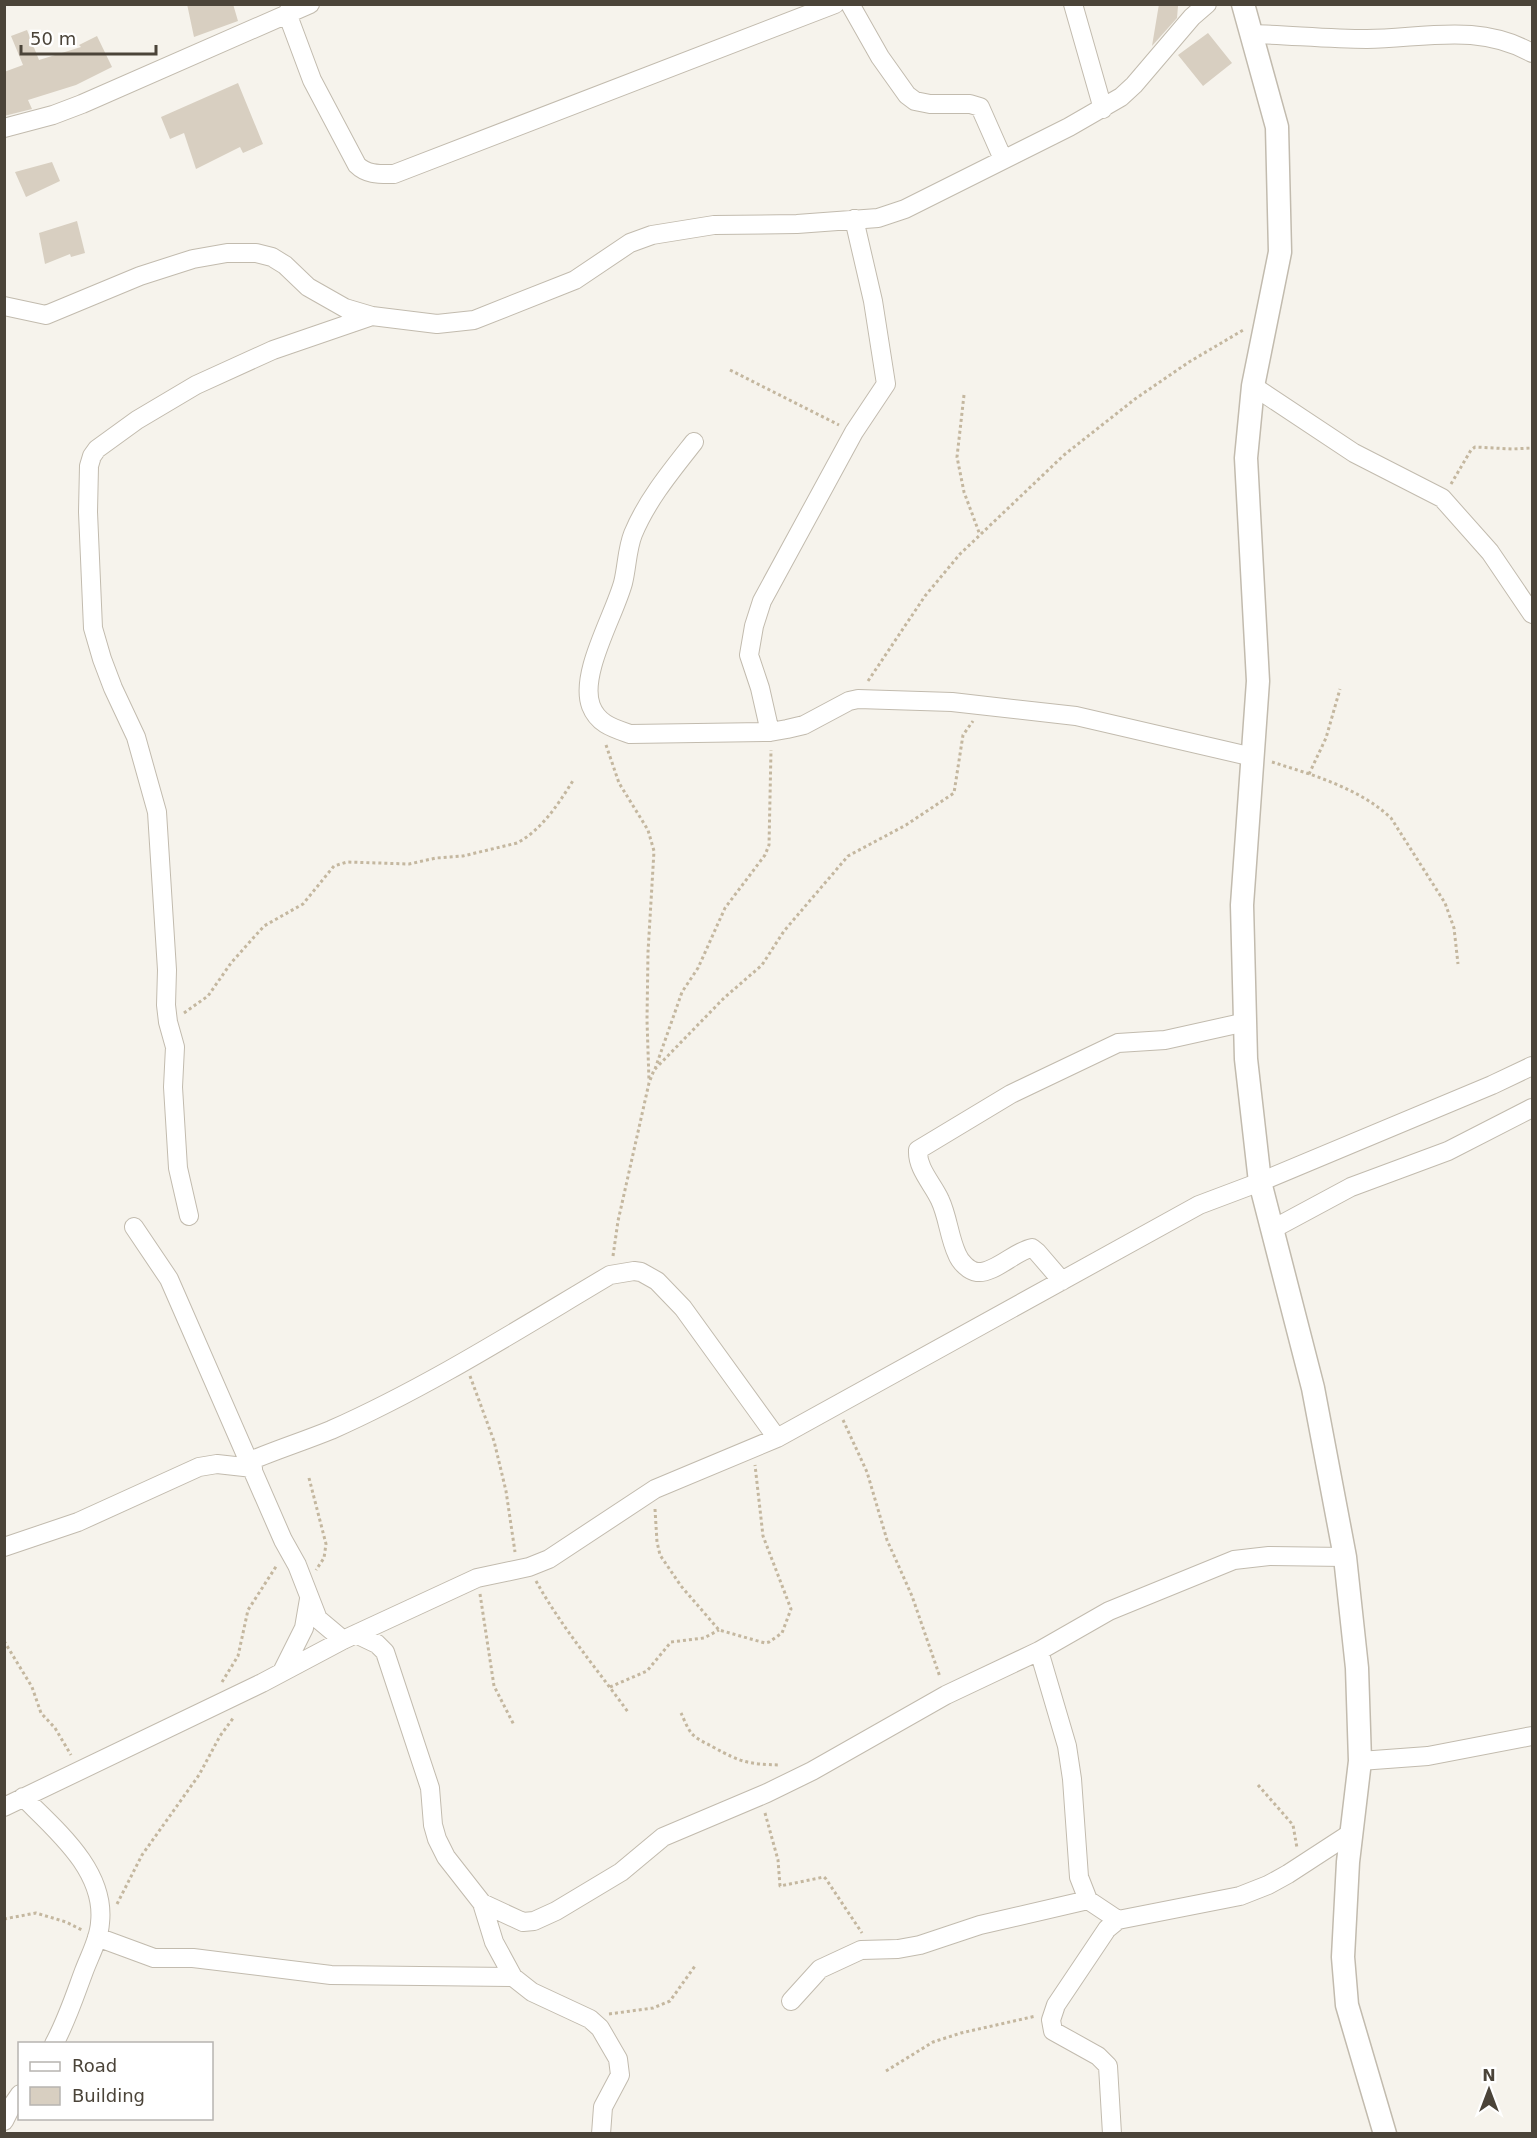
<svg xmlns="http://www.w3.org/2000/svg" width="1537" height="2138" font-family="'DejaVu Sans',sans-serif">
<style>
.building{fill:#d8cfc1}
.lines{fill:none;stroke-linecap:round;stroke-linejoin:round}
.minor-casing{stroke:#c2bbae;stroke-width:20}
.tertiary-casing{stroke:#c2bbae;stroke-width:25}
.path{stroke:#c4b79f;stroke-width:3;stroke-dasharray:3 3;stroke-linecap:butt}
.minor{stroke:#fff;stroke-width:18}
.tertiary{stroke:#fff;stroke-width:22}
</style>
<rect width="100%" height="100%" fill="#f6f3ec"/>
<!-- building -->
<path class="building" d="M187,4H233L238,21L194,37Z
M1159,4L1178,6L1177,18L1152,46Z
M27,30L39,60L81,47L79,45L97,36L112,67L76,85L28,100L32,109L4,116V72L23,65L11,36Z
M1208,33L1232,63L1203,86L1178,55Z
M238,83L263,144L243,153L240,147L196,169L184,133L170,139L161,117Z
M52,162L60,181L26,197L15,172Z
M77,221L85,253L71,257L70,254L45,264L39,233Z"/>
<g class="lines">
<!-- minor casing -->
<g class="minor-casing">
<path id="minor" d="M850,4L880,57L907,95L915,101L930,104H970L980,107L1003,159
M1073,4L1103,109
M287,13L312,80L357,165C367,175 380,174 394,174L835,4
M1252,34C1290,35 1329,39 1367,39C1426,38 1478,23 1532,53
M4,128L53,115L82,104L310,4
M4,306L46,315L140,276L193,259L227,253H256L272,257L285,265L308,287L345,308L372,316L437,324L474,320L575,280L630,243L652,235L714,225L797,224L878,218L905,209L1069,127L1121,97L1134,85L1192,17L1207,4
M1253,386L1354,453L1442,498L1490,552L1532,614
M694,442C672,470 647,500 633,534C627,549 627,567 623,583C614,616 579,674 591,706C598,724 613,728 630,734L770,732L787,729L804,725L849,701L858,699L952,702L1076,716L1253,757
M770,732L760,688L749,655L754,626L762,601L854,432L886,384L873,301L854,219
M189,1216L178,1168L173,1087L175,1047L168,1022L166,1005L167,970L157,812L136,737L113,688L102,659L93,628L88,512L89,466L92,456L97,449L137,420L196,385L273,350L372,316
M134,1227L169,1279L283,1540L297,1565L318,1619L343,1640
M1271,1230L1351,1187L1448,1151L1532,1108
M1062,1281L1037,1252L1032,1248C1015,1251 994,1274 977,1272C969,1271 960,1262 957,1254C949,1237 948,1217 940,1200C933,1184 917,1169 918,1150L1011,1094L1118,1043L1165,1040L1246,1022
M250,1461C276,1450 304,1441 331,1430C428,1387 519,1329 610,1275L634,1271L641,1272L657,1281L683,1308L777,1438
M4,1547L78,1522L199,1467L217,1464L253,1468
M356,1634L377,1644L385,1652L430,1788L433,1825L437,1839L446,1857L482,1903L494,1942L513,1977L532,1992L590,2019L600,2028L618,2059L620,2075L603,2107L601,2134
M1039,1651L1067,1746L1072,1779L1079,1877L1088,1900L1118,1920
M282,1672L304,1628L309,1599
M1360,1761L1428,1756L1532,1736
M23,1797C56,1830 106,1871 100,1923C99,1939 90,1955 84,1971C75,1995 67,2020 54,2044
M4,1807L262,1683L343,1640L477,1578L529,1567L549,1559L655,1489L777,1438L1199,1205L1260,1182L1492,1085L1532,1066
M482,1903L523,1922L534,1921L556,1911L621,1872L663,1837L767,1793L812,1771L946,1695L1039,1651L1109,1611L1234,1560L1269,1556L1345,1557
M97,1937L154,1958H193L331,1975L513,1977
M791,2001L820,1969L861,1950L898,1949L920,1945L980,1925L1088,1900
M4,2121L11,2107L20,2094
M1112,2134L1108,2066L1098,2056L1053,2031L1051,2020L1056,2005L1107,1929L1118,1920L1240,1896L1268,1885L1288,1874L1351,1833"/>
</g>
<!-- tertiary casing -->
<g class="tertiary-casing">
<path id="tertiary" d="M1243,4L1277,127L1280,252L1253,386L1246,458L1258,681L1242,905L1246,1059L1260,1182L1313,1388L1345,1557L1357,1668L1360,1761L1348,1862L1343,1957L1347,2005L1385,2134"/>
</g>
<!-- path -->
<path class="path" d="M730,370L839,425
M964,395L957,457L964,492L980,535
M1451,484L1471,450L1475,447L1512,449L1532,448
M868,681L925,596L960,554L1064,455L1135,399L1189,362L1245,329
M606,745L619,783L648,830L654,851L648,952L647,1020L649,1081
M1272,762C1313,775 1359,788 1391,818L1445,903L1454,928L1458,964
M1309,774L1326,738L1340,689
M184,1013L208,996L231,963L264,926L303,904L334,866L347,862L409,864L436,858L463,856L517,843C542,830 559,803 574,779
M655,1069L682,992L698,968L725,908L765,855L769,845L771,750
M613,1256L618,1221L649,1083L654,1070L724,998L762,965L784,931L848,856L906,825L954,793L963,735L973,721
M470,1376L494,1441L506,1491L515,1552
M843,1420L867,1472L887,1540L912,1596L940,1677
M309,1478L326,1544L324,1558L316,1570
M655,1509L657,1542L660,1555L681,1586L719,1630L765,1643L769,1642L782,1633L791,1609L763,1536L755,1465
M536,1581C562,1628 597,1669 628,1712
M480,1594L494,1686L514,1725
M4,1641L32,1687L41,1713L55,1728L71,1755
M222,1682L238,1656L248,1610L277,1565
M610,1687L647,1671L671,1642L704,1638L719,1630
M681,1713C684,1719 687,1728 692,1734C698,1740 706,1743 713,1747C742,1763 748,1764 781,1765
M1258,1785L1293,1825L1297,1848
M765,1813L778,1860L780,1886L824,1877L826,1879L862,1933
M117,1904L142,1855L199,1775L220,1736L234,1717
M4,1919L36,1913L66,1922L82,1930
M609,2014L653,2008L670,2001L695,1966
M886,2071L933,2042L961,2033L1036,2016"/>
<!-- minor -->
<use href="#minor" class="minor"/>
<!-- tertiary -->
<use href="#tertiary" class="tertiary"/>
</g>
<!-- border -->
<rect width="1537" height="2138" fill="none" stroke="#4b4439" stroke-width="12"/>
<!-- legend -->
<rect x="18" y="2042" width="195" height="78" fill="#ffffff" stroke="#b7b4b0" stroke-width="1.5"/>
<rect x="30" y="2062" width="30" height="9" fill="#ffffff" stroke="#b7b4b0" stroke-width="1.5"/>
<text x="72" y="2072" font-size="18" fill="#4b4439">Road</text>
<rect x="30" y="2087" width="30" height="18" fill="#d8cfc1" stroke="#b7b4b0" stroke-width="1.5"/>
<text x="72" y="2102" font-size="18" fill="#4b4439">Building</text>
<!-- north arrow -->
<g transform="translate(1489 2090)" stroke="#ffffff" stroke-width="4.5" paint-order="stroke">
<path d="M0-4.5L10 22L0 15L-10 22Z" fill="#4b4439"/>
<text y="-9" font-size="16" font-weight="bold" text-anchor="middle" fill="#4b4439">N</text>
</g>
<!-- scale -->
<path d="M21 45v9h135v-9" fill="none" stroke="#4b4439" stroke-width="3"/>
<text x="30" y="45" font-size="18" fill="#4b4439" stroke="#ffffff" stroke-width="4.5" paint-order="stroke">50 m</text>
</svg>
